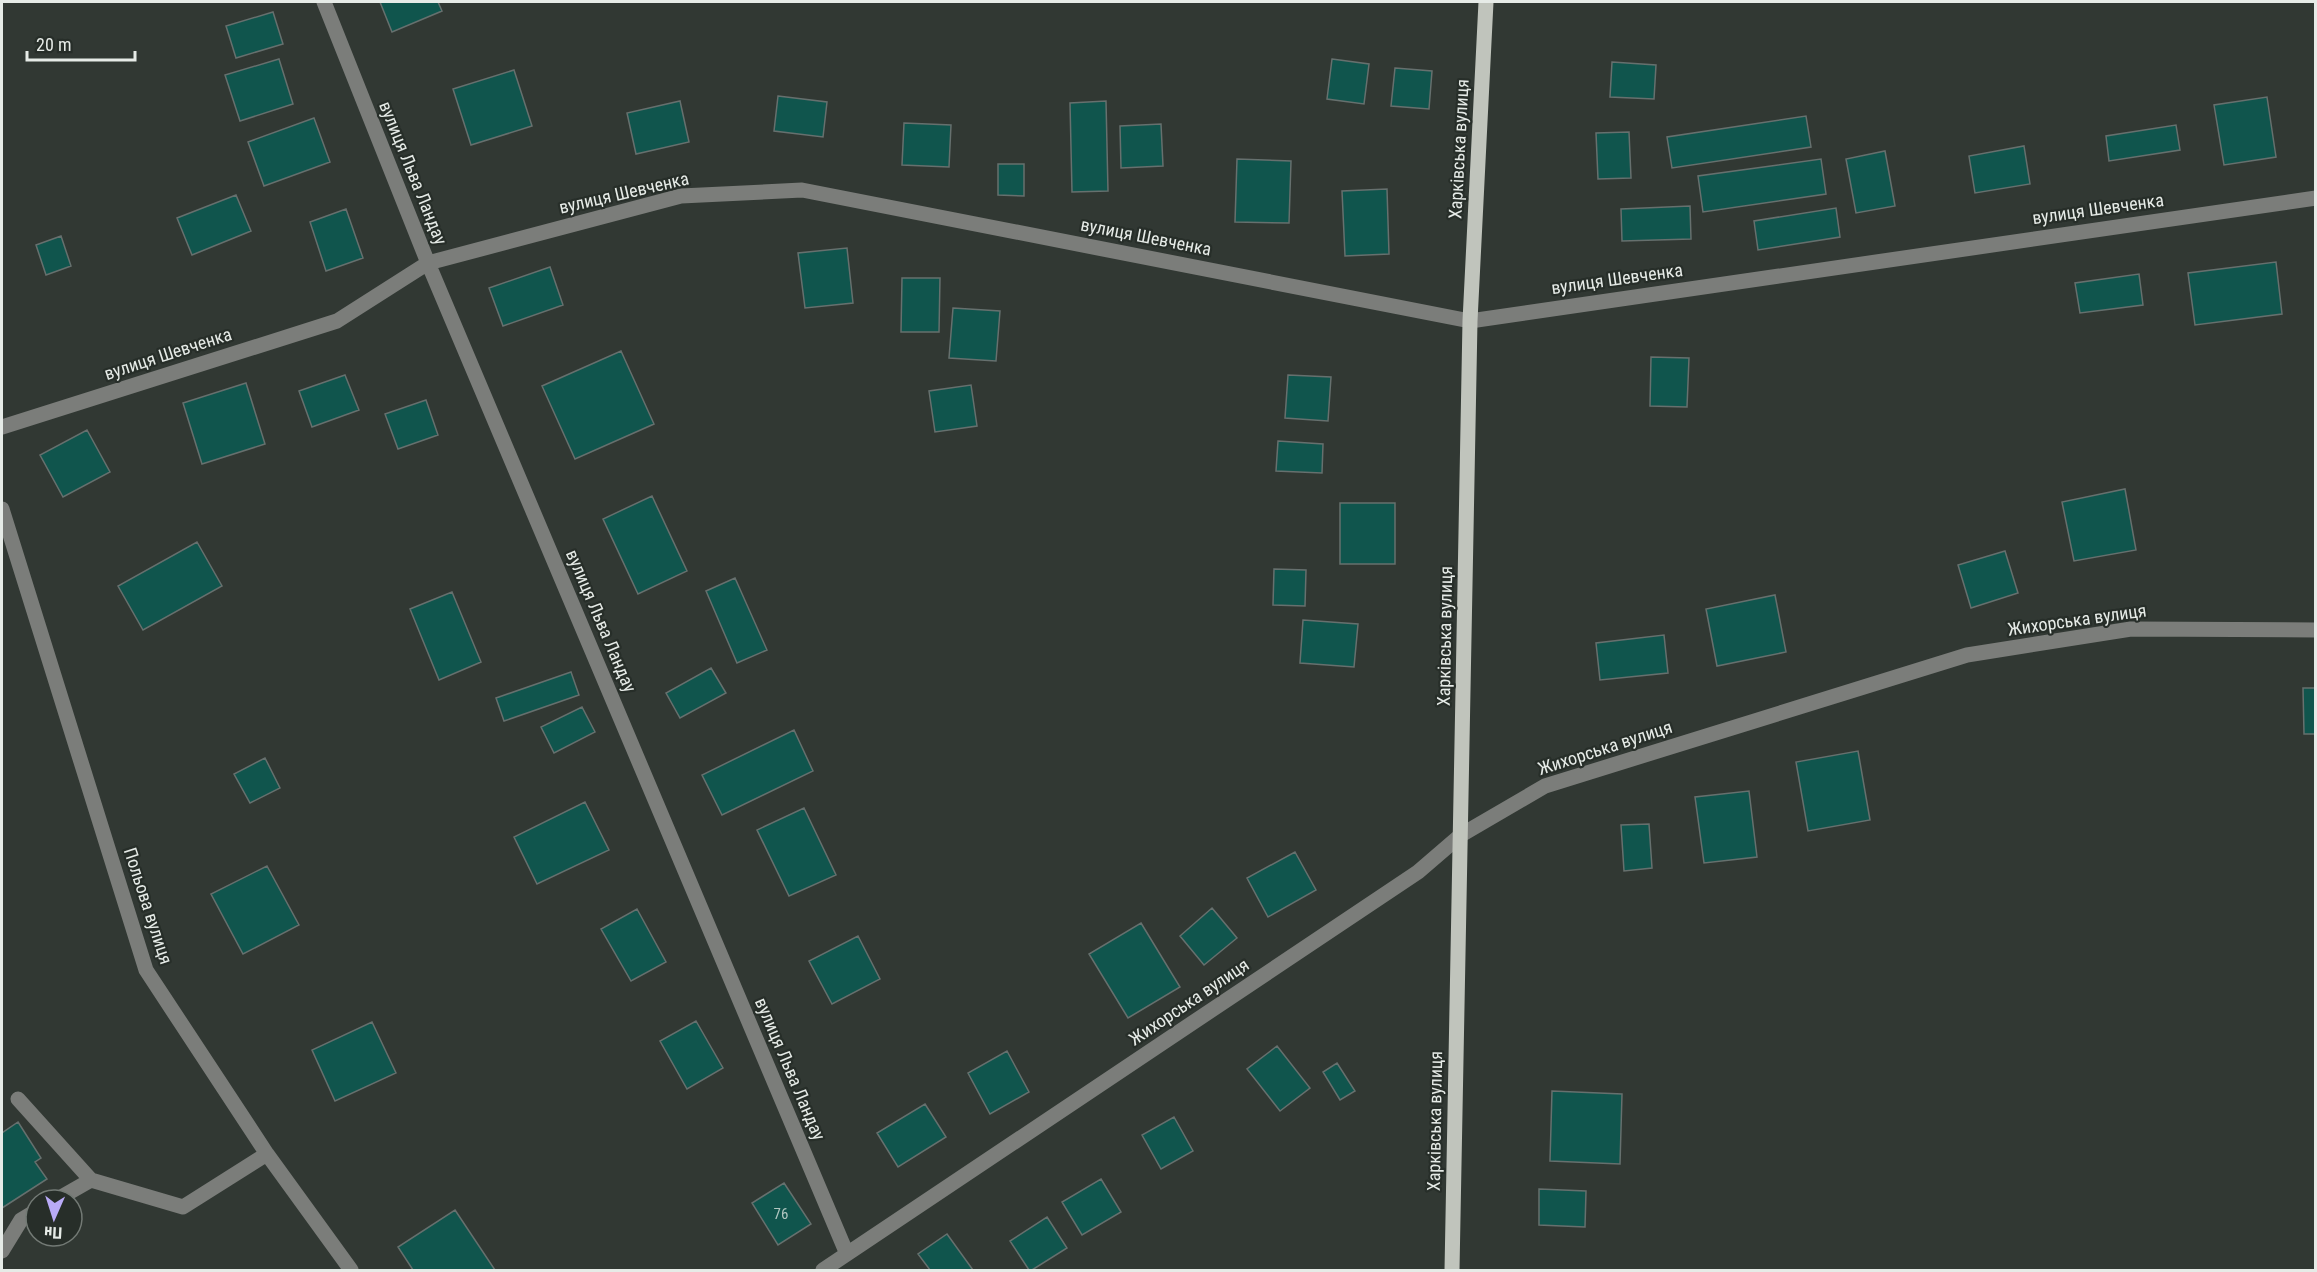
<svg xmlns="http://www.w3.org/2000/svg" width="2317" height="1272" font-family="'Roboto Condensed',sans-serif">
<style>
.building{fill:#10554d;stroke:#66706e;stroke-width:1.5}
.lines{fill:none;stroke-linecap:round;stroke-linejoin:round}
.minor{stroke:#7b7d7a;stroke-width:15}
.major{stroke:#c0c4bc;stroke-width:15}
.labels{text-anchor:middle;stroke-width:4.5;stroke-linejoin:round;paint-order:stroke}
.number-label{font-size:15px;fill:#b0c6c0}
.street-label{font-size:18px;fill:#e6ebe7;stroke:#272e29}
</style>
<rect width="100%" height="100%" fill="#313833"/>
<!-- building -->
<path class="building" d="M380,2H438L442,11L392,32Z
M273,12L283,44L236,58L226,26Z
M279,59L293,104L240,121L225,75Z
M1332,59L1369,64L1364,104L1327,99Z
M1612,62L1656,65L1654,99L1610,97Z
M1395,68L1432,71L1429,109L1391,106Z
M514,70L532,126L471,145L453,89Z
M778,96L827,102L823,137L774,131Z
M2267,97L2276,157L2224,165L2214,105Z
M680,101L689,142L636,154L627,113Z
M1106,101L1108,191L1072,192L1070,103Z
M1806,116L1811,147L1672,168L1667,137Z
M314,118L330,162L264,186L248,142Z
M904,123L951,125L949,167L902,165Z
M1161,124L1163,166L1121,168L1120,126Z
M2176,125L2180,150L2109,161L2106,136Z
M1629,132L1631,178L1598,179L1596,133Z
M2024,146L2030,184L1975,193L1969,156Z
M1885,151L1895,206L1856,213L1846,159Z
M1237,159L1291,161L1289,223L1235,222Z
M1821,159L1826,194L1703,212L1698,176Z
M998,164H1024V196L998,195Z
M1387,189L1389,254L1345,256L1342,191Z
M236,195L251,231L192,255L177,218Z
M1690,206L1691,239L1622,241L1621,209Z
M1836,208L1840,237L1758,250L1754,221Z
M346,209L363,258L326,271L310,222Z
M61,236L71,266L46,275L36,245Z
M847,248L853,303L805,308L798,253Z
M2276,262L2282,314L2195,325L2188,273Z
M550,267L563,305L503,326L489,288Z
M2139,274L2143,305L2080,313L2075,283Z
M902,278H940L939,332H901Z
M953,308L1000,311L996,361L949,358Z
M621,351L654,424L575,459L542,386Z
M1651,357L1689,358L1687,407L1650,406Z
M345,375L359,410L312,427L299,391Z
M1288,375L1331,377L1328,421L1285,418Z
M246,383L265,444L202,464L183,403Z
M971,385L977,426L935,432L929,391Z
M426,400L438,435L398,449L385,414Z
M87,430L110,472L63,497L40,455Z
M1278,441L1323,444L1322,473L1276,471Z
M2125,489L2136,550L2074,561L2062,502Z
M652,496L687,571L638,594L603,519Z
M1340,503H1395V564H1340Z
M197,542L222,586L143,630L118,586Z
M2005,551L2018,593L1971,608L1958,565Z
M1274,569L1306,570L1305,606L1273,605Z
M735,578L767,650L737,663L706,591Z
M452,592L481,662L439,680L410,609Z
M1775,595L1786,652L1717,666L1706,609Z
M1303,620L1358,624L1354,667L1300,663Z
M1664,635L1668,673L1600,680L1596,643Z
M711,668L726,693L680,718L666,693Z
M571,672L579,695L504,721L496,698Z
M2303,688H2316V734H2304Z
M582,707L595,732L554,753L541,727Z
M794,730L813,771L722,815L702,775Z
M1858,751L1870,820L1808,831L1796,762Z
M265,758L280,788L250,803L234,774Z
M1749,791L1757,857L1704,863L1695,797Z
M585,802L609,850L537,884L514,837Z
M804,808L836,875L789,896L757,830Z
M1649,824L1652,868L1624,871L1621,825Z
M1295,852L1316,890L1268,917L1247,878Z
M267,866L299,925L243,954L211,894Z
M1212,908L1237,938L1204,965L1180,936Z
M637,909L666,962L631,981L601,929Z
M1141,923L1180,987L1128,1018L1089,954Z
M858,936L880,979L832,1004L809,961Z
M696,1021L723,1068L687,1089L660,1041Z
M372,1022L396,1073L335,1101L312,1050Z
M1277,1046L1310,1088L1280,1111L1247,1069Z
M1007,1051L1029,1092L990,1114L968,1073Z
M1337,1063L1355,1091L1340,1100L1323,1072Z
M1552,1091L1622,1094L1620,1164L1550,1161Z
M925,1104L946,1137L898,1167L877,1133Z
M1174,1117L1193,1151L1161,1169L1142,1135Z
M18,1122L41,1158L35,1162L47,1179L2,1208V1133Z
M1101,1179L1121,1212L1082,1235L1062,1202Z
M784,1183L811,1224L778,1245L752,1203Z
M1539,1189L1586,1191L1585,1227L1539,1225Z
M455,1210L495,1270H413L398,1247Z
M1047,1217L1067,1248L1032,1270H1029L1010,1241Z
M947,1234L973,1270H930L918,1254Z"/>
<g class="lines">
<!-- minor -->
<path class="minor" d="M324,2L428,263L847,1254
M2,427L337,321L428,263L681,196L802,190L1470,321L2316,198
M2,509L146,970L267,1154L351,1270
M18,1099L91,1180L56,1200
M91,1180L183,1207L267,1154
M2,1251L21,1220L36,1211
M823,1270L1418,872L1461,835L1545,786L1967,655L2131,629L2316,630"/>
<!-- major -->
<path class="major" d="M1452,1270L1470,321L1486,2"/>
</g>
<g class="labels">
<!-- number labels -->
<g class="number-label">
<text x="781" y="1219">76</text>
</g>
<!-- street labels -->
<g class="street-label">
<text transform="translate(1459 149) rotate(-87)" y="6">Харківська вулиця</text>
<text transform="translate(413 173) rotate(68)" y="6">вулиця Льва Ландау</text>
<text transform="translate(624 193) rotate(-13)" y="6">вулиця Шевченка</text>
<text transform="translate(2098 209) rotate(-8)" y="6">вулиця Шевченка</text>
<text transform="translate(1146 237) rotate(11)" y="6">вулиця Шевченка</text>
<text transform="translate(1617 279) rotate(-8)" y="6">вулиця Шевченка</text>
<text transform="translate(168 354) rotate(-18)" y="6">вулиця Шевченка</text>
<text transform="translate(2077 620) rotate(-8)" y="6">Жихорська вулиця</text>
<text transform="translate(601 621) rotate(67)" y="6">вулиця Льва Ландау</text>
<text transform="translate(1445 636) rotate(-89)" y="6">Харківська вулиця</text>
<text transform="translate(1605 748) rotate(-18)" y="6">Жихорська вулиця</text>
<text transform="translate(148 906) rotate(72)" y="6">Польова вулиця</text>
<text transform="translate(1189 1002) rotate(-34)" y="6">Жихорська вулиця</text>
<text transform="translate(790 1069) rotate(67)" y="6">вулиця Льва Ландау</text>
<text transform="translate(1435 1121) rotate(-89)" y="6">Харківська вулиця</text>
</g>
</g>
<!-- border -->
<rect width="2317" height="1272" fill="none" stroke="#e6ebe7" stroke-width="6"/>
<!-- north arrow -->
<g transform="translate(54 1218) rotate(183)"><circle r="28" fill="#272e29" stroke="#737a75" stroke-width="1.5"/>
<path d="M0-4.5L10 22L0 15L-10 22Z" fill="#b9abf7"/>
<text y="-9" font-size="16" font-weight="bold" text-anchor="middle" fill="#e6ebe7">Пн</text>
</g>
<!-- scale -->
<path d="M27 51v9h108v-9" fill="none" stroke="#e6ebe7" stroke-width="3"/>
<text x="36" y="51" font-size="18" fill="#e6ebe7" stroke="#272e29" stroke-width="4.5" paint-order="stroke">20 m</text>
</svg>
